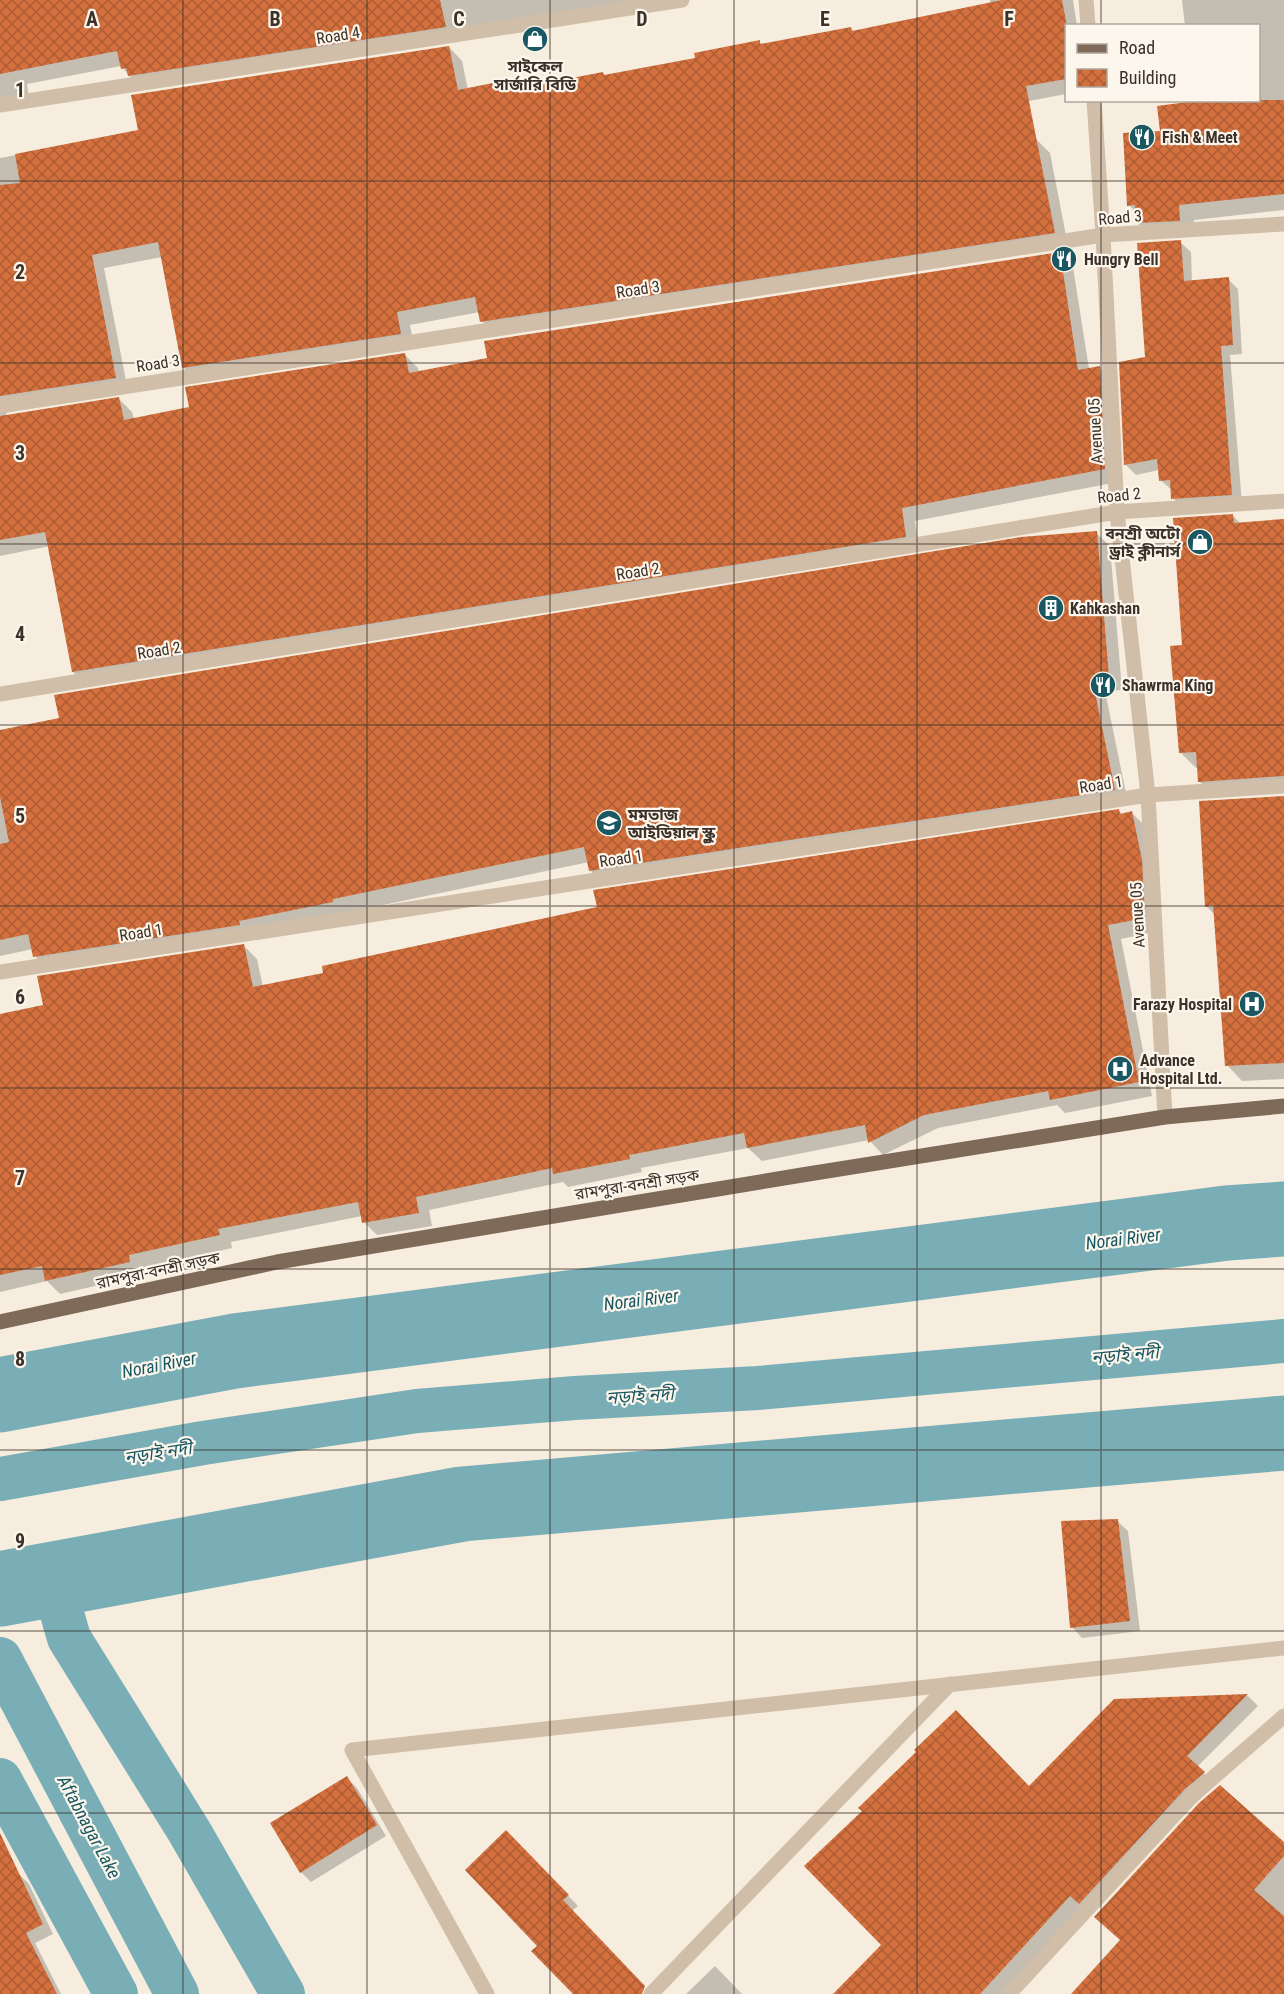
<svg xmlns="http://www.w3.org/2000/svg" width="1284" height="1994" font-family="'Roboto Condensed','Noto Sans Bengali',sans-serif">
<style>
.shadow{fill:#0003}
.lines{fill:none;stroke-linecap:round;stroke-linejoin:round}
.canal{stroke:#79aeb6;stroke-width:44}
.river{stroke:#79aeb6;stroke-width:75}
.building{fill:url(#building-cross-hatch)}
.street{stroke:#d0bea8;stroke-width:15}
.primary{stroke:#7f6958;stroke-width:15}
.grid{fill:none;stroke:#3c3129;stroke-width:1.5;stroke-opacity:0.55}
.labels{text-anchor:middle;stroke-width:4.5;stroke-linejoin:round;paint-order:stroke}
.street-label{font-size:16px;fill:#3c3129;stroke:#fcf6ec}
.poi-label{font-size:16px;font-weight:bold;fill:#3c3129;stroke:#fcf6ec;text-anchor:start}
.water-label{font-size:18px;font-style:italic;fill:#195763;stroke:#fcf6ec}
.grid-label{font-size:20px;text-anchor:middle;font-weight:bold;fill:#3c3129;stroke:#fcf6ec;stroke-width:4.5;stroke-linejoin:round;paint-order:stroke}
</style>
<defs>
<pattern id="building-cross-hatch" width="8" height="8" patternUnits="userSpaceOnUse" patternTransform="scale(1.5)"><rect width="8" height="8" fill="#d4703e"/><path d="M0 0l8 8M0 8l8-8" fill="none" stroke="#ad5d34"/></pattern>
</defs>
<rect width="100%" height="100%" fill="#f6edde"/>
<!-- shadow -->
<path class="shadow" d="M0,0H684L135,82L121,66L27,84L29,98L0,103Z
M990,0H1073L1077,26H1066V94L902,125L1036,139L1050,153L1068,246L495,334L482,321L480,312L410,325L414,347L197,381L183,367L162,257L104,268L128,391L7,412L5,417L119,399L132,412L134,419L191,408L405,355L418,368L419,373L1059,253L1073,267L1089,369L1099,367L1113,381L1118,482L915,521L919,550L87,685L73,672L50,546L0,556V158L140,132L449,47L462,61L468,90L518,80L526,88L602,73L606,77L697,59L759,42L763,45L851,28L854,32L990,4Z
M1182,0H1284V210L1194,220V235L1153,238L1137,223V213L1129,205L1162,132L1194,103V100H1258V26H1185Z
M1180,242L1191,252L1192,282L1228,279L1238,289L1242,354L1230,355L1242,504L1183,508L1173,498L1172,490L1160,480L1159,470L1136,475L1126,465L1147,358Z
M1233,516L1241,524L1284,521V792L1215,797L1199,781V768H1196L1181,753L1184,646Z
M1096,533L1110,546L1122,690L1105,691L1128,803L604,884L591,871L589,862L345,913L48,970L35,956L33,949L0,956V731Z
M1284,797V1079L1242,1081L1227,1065L1215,915L1206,906Z
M1119,811L1123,815L1132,813L1145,826L1158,931L1121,939L1152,1096L1065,1113L1057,1105L938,1128L883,1155L869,1140L762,1161L748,1148L641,1168L642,1172L568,1187L563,1182L429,1210L432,1226L377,1235L364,1222L362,1216L231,1242L232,1248L141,1269L143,1275L60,1294L47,1281L0,1292V1015L45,1006L244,946L257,959L263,987Z
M1117,1521L1128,1531L1140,1631L1082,1638L1072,1627Z
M1248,1696L1258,1706L1197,1767L1215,1784L1002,1994H835L1114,1701Z
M347,1778L357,1788L386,1836L311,1882L301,1872Z
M506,1832L578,1906L572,1911L645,1987L637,1994H575L539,1946Z
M1284,1844V1994H1073Z
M19,1874L29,1884L53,1934L35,1943L61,1994H0V1883Z
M715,1966L742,1994H686Z"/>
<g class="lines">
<!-- canal -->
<path class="canal" d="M0,1479L203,1443L417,1411L575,1398L758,1388L1284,1341
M0,1589L52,1579L69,1638L189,1831L283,1994
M0,1659L177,1994
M0,1780L116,1994"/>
<!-- river -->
<path class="river" d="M0,1395L235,1351L1227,1223L1284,1219
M0,1589L462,1504L1284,1433"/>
</g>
<!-- building -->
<path class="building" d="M0,0H440L446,27L128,76L126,68L121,69L117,51L0,74Z
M1002,0H1062L1066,21V79L1026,86L1055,233L480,322L475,297L397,312L401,334L182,368L158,242L92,255L116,378L0,396V185L20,183L15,154L138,130L131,95L449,46L458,90L518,78L520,88L603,72L604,75L695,58L694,53L760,40V44L851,27L852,31Z
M1203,100H1284V194L1179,205L1180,221L1136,223L1135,205L1127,206L1123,133L1160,131L1157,106Z
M1181,240L1184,281L1229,277L1233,345L1221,346L1232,495L1171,499L1170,480L1159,481L1157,459L1124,465L1119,362L1145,357L1137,243Z
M1060,252L1078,370L1100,366L1105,469L902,508L906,537L72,672L45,532L0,540V416L119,397L124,420L189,407L185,387L405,353L409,373L487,358L484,341Z
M1233,514L1234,523L1284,519V776L1198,782L1196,752L1179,753L1170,646L1182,645L1173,518Z
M1097,531L1109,677L1092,678L1115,790L589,871L584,847L333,899V902L239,921L240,925L33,957L28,934L0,940V844L9,842L0,797V730L59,718L54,695L1021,537Z
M1284,796V1063L1225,1066L1213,905L1205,907L1199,801Z
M1119,809L1120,814L1132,811L1142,860L1145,918L1108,925L1139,1082L1050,1100L1048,1091L924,1115L868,1143L865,1125L747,1148L744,1133L629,1155L630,1159L553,1174L552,1168L416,1197L419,1213L362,1223L358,1202L218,1229L220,1235L129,1255L130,1262L45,1281L42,1266L0,1275V1014L43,1005L37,976L244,944L253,987L323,973L322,966L597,907L593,890Z
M1118,1519L1130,1621L1070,1628L1061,1521Z
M1248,1694L1187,1756L1205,1772L1185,1789L1079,1904L1070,1896L980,1994H833L881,1945L804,1866L862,1811L858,1808L916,1752L914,1750L956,1710L1029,1786L1114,1699Z
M347,1776L377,1825L300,1873L270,1823Z
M1220,1785L1284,1842V1856L1254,1890L1284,1916V1994H1071L1120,1940L1094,1917L1199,1803Z
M506,1830L569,1895L563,1900L645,1986L642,1994H573L531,1951L537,1946L465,1870Z
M0,1833L43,1924L26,1933L57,1994H0Z"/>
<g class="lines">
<!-- street -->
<path class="street" d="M1086,0L1088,26
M1094,100L1103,235L1117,512L1148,795L1165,1117
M0,105L682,0
M0,406L1103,235L1284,224
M0,694L1117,512L1284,501
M0,972L1148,795L1284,786
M487,1994L352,1750L1284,1648
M651,1994L950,1684
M1009,1994L1192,1796L1284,1716"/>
<!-- primary -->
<path class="primary" d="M0,1322L277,1262L802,1175L1165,1117L1284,1106"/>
</g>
<!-- grid -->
<path class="grid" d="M183,0V1994M367,0V1994M550,0V1994M734,0V1994M917,0V1994M1101,0V26M1101,100V1994M0,181H1284M0,363H1284M0,544H1284M0,725H1284M0,906H1284M0,1088H1284M0,1269H1284M0,1450H1284M0,1631H1284M0,1813H1284"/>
<!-- icons -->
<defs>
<g id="shop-disc" transform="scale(1.35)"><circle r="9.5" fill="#195763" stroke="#fcf6ec"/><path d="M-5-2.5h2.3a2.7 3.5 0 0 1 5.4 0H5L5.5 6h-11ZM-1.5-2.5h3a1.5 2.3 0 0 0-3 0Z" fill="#fff"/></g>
<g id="restaurant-disc" transform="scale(1.35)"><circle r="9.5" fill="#195763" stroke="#fcf6ec"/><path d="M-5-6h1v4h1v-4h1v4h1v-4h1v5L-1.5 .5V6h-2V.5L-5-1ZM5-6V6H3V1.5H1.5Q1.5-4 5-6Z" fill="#fff"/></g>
<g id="building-disc" transform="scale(1.35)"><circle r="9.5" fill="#195763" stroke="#fcf6ec"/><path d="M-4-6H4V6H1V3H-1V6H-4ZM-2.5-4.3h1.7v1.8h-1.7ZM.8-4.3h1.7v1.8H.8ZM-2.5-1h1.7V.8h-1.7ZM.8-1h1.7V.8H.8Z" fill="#fff"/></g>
<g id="school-disc" transform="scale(1.35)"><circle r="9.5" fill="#195763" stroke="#fcf6ec"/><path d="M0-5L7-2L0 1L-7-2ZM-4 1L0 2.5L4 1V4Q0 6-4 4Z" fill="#fff"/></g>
<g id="hospital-disc" transform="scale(1.35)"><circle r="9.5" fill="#195763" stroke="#fcf6ec"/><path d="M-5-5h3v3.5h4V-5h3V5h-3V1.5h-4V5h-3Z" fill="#fff"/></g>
</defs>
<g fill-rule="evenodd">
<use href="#shop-disc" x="535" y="39"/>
<use href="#restaurant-disc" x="1142" y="137"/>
<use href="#restaurant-disc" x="1064" y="259"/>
<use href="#shop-disc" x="1200" y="542"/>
<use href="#building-disc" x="1051" y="608"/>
<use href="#restaurant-disc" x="1103" y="685"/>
<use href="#school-disc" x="609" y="823"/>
<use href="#hospital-disc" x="1252" y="1004"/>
<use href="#hospital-disc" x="1120" y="1069"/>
</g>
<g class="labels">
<!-- street labels -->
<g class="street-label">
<text transform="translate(338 35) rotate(-9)" y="6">Road 4</text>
<text transform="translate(1120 217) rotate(-5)" y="6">Road 3</text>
<text transform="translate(638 289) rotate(-9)" y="6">Road 3</text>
<text transform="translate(158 363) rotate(-9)" y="6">Road 3</text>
<text transform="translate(1095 431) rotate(-93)" y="6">Avenue 05</text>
<text transform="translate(1119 495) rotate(-6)" y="6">Road 2</text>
<text transform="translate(638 571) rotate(-9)" y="6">Road 2</text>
<text transform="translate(159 650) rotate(-9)" y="6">Road 2</text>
<text transform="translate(1101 784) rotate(-9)" y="6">Road 1</text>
<text transform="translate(621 858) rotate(-9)" y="6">Road 1</text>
<text transform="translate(1137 915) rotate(-93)" y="6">Avenue 05</text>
<text transform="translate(141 932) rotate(-9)" y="6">Road 1</text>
<text transform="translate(637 1184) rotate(-9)" y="6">রামপুরা-বনশ্রী সড়ক</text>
<text transform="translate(158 1270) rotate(-12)" y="6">রামপুরা-বনশ্রী সড়ক</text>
</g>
<!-- poi labels -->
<g class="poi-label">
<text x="535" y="72" text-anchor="middle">সাইকেল<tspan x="535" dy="18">সার্জারি বিডি</tspan></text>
<text x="1162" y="143">Fish &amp; Meet</text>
<text x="1084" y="265">Hungry Bell</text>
<text x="1180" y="539" text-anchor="end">বনশ্রী অটো<tspan x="1180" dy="18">ড্রাই ক্লীনার্স</tspan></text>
<text x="1070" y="614">Kahkashan</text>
<text x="1122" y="691">Shawrma King</text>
<text x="628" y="820">মমতাজ<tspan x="628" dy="18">আইডিয়াল স্কুল</tspan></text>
<text x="1232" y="1010" text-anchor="end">Farazy Hospital</text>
<text x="1140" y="1066">Advance<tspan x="1140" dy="18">Hospital Ltd.</tspan></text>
</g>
<!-- water labels -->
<g class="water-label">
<text transform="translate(1123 1239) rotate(-7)" y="6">Norai River</text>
<text transform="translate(641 1300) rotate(-7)" y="6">Norai River</text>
<text transform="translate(1125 1355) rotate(-5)" y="6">নড়াই নদী</text>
<text transform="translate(159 1365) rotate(-11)" y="6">Norai River</text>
<text transform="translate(640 1396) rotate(-4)" y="6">নড়াই নদী</text>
<text transform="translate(158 1453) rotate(-9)" y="6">নড়াই নদী</text>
<text transform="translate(89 1827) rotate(62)" y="6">Aftabnagar Lake</text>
</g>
</g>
<g class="grid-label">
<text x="92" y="26">A</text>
<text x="275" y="26">B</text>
<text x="459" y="26">C</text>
<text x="642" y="26">D</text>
<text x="825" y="26">E</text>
<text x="1009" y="26">F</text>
<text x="20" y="97">1</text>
<text x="20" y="279">2</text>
<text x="20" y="460">3</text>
<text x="20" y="641">4</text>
<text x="20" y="823">5</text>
<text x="20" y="1004">6</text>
<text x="20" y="1185">7</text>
<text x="20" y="1366">8</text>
<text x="20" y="1548">9</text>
</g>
<!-- legend -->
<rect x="1065" y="24" width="195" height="78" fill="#fcf6ec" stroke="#afa79e" stroke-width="1.5"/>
<rect x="1077" y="44" width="30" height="9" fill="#7f6958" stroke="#afa79e" stroke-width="1.5"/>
<text x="1119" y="54" font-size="18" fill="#3c3129">Road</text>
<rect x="1077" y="69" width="30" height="18" fill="url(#building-cross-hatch)" stroke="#afa79e" stroke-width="1.5"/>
<text x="1119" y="84" font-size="18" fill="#3c3129">Building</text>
</svg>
